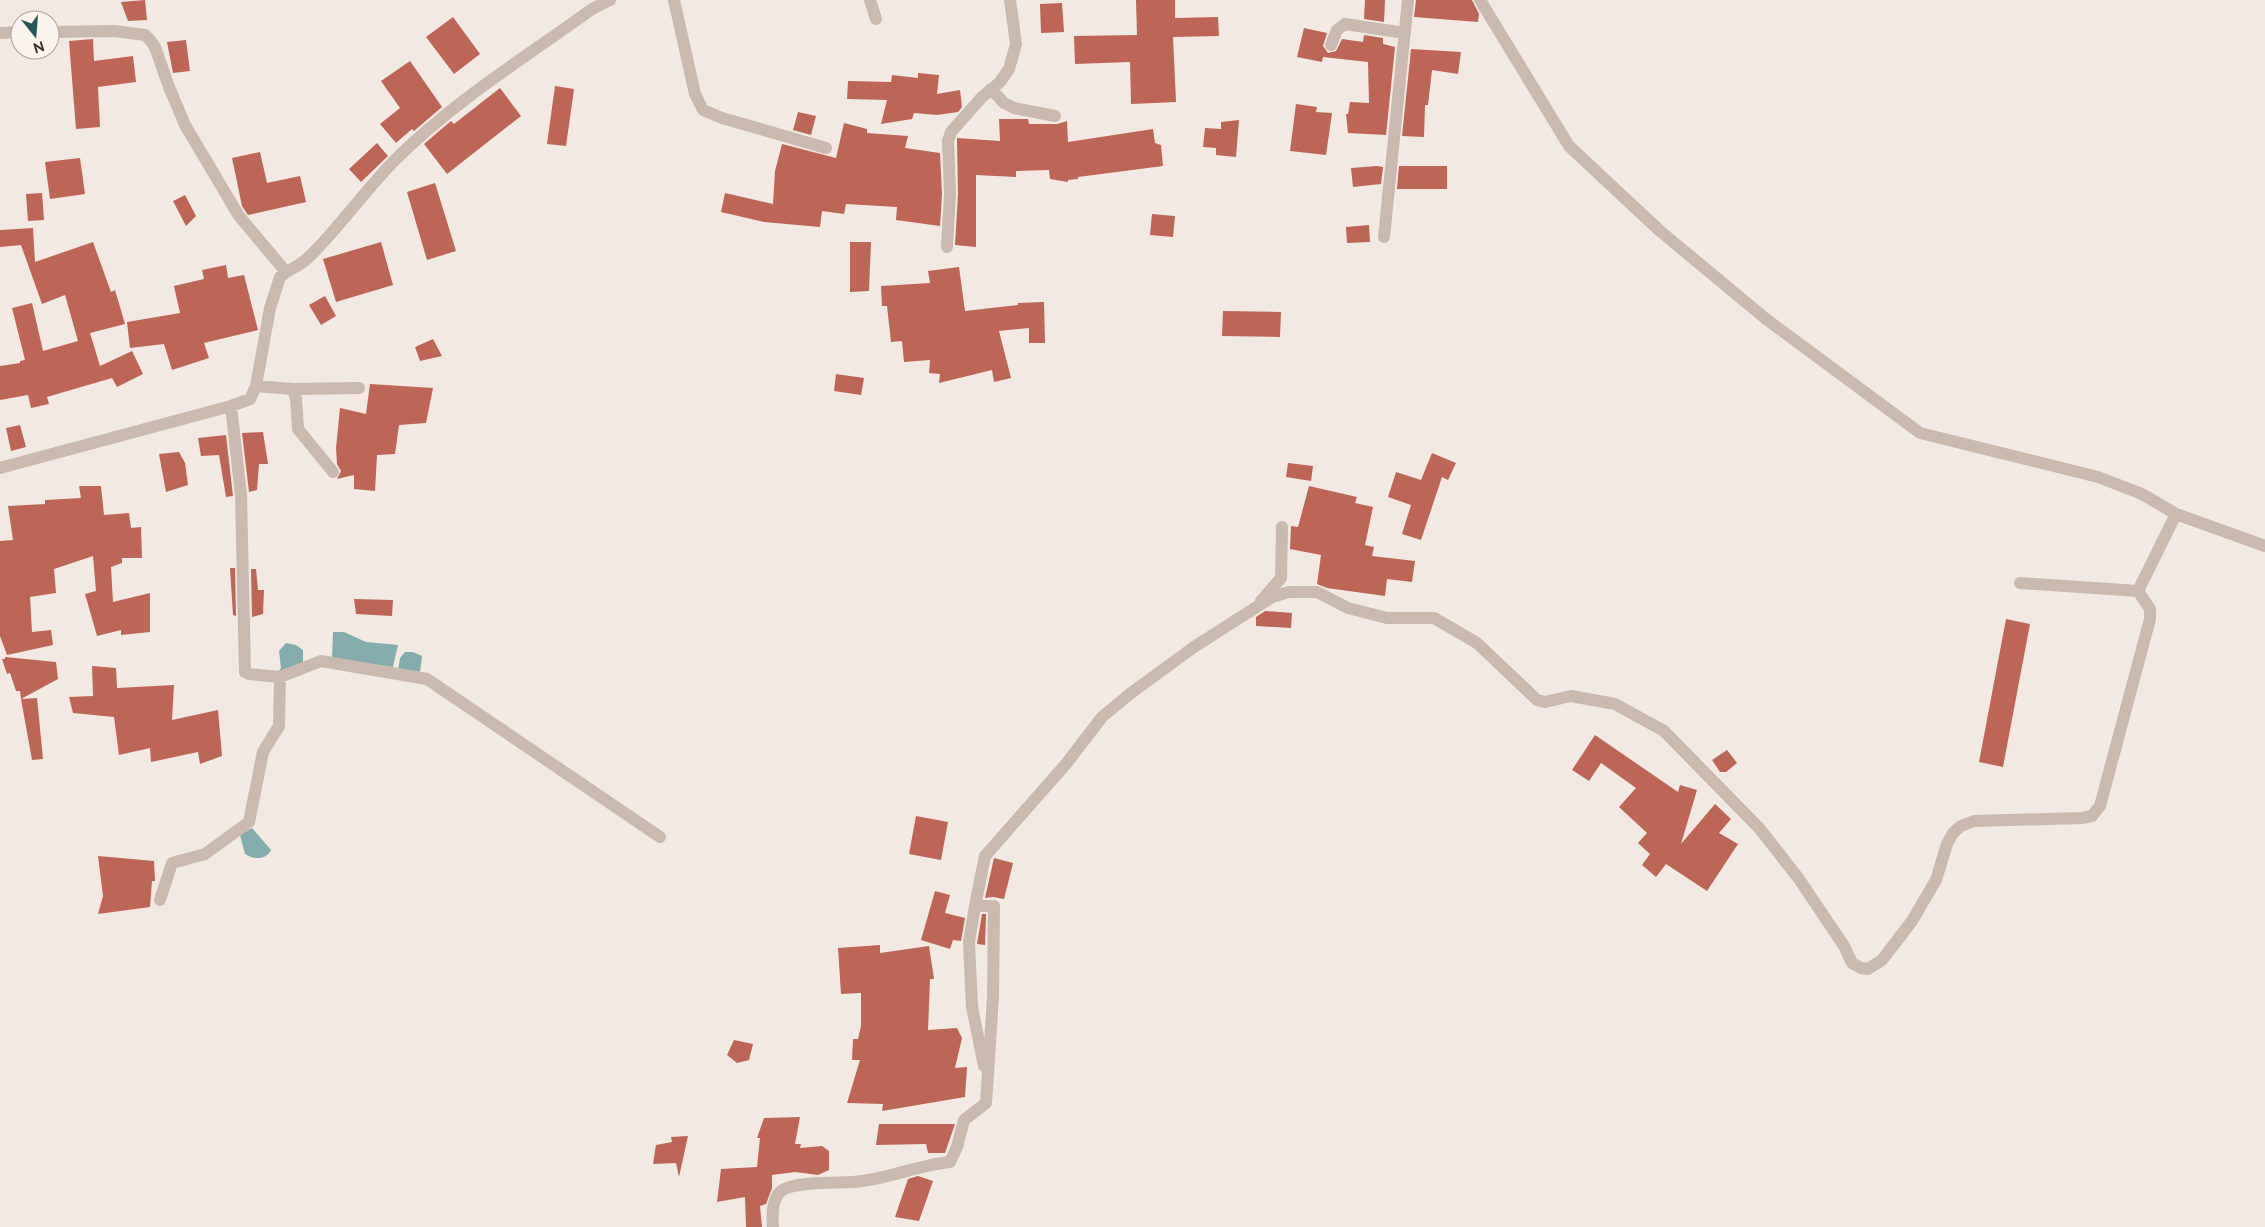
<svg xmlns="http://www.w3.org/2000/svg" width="2265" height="1227" font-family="Raleway,sans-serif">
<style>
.water{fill:#82adac}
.building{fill:#bd6655}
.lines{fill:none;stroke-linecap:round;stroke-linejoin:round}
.minor{stroke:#cab9ae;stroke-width:12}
</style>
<rect width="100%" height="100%" fill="#f2e9e2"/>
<!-- water -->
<path class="water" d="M333,632H344L366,642L398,645L393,667L332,659Z
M286,643L296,645L303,650V662L278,672L281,668L279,651Z
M405,652H413L422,656L420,672L398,670L400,658Z
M252,828L271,850C266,860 254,860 245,854L240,835Z"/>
<!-- building -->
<path class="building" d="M145,0L147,20L128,21L121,2Z
M1136,0H1175V18L1218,17L1219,36L1173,37L1176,102L1131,104L1130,62L1075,64L1074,36L1137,35Z
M1365,0H1385L1384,22L1364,19Z
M1416,0H1472L1479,14L1478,22L1414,17Z
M1062,3L1064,32L1041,33L1040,4Z
M453,17L480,54L454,74L426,37Z
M1304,28L1327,33L1323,46L1328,53L1336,51L1342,39L1363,42L1364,35L1383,38V44L1395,47L1386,135L1348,133L1346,114H1348L1350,102L1369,103L1368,62L1323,57L1322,62L1297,57Z
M93,39L94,61L133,56L136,82L98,87L100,127L76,129L69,41Z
M186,40L190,71L173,73L167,42Z
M1411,49L1461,52L1458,74L1432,70L1428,105H1425L1424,137L1402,136Z
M410,61L442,107L414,131L412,129L396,143L380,124L400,108L381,81Z
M918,73L939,75L937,94L960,90L962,107L958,112L937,115L914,113L912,119L881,124L887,100L847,99L848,81L891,82L892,75L918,78Z
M555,86L574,89L566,146L547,144Z
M500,88L521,116L447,174L424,144L451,121L454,124Z
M1296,104L1317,107L1316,112L1332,113L1326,155L1290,151Z
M798,112L816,116L811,135L793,130Z
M999,119H1028L1029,124H1057L1067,121L1068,142L1153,129L1155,143L1161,145L1163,166L1078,177V179L1068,180V182L1050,179L1049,170L1016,171V177L976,175V247L955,245L958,194L957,138L1000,141Z
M1239,120L1236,157L1216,155V148L1203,147L1205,128L1221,129V122Z
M844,123L867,129V133L908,136L905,148L940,153L942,194L940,226L896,220L897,207L846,204L844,214L822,211L820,227L764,222L721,212L725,193L773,204L775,171L782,144L836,158Z
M377,143L388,156L361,182L349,169Z
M260,152L267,183L300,176L306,202L248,215L242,206L232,158Z
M80,158L85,194L50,199L45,162Z
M1377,166L1383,167L1381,184L1353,187L1351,168Z
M1399,166H1447V189H1397Z
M435,183L456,251L427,260L407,192Z
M42,193L44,220L28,221L26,194Z
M185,195L196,216L186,226L173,201Z
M1152,214L1175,216L1173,237L1150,235Z
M1369,225L1370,242L1347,243L1346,227Z
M33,228L35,262L93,242L111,292L115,290L125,324L90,333L100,366L132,351L143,374L117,387L112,378L47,397L49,404L31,408L28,395L0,400V366L20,363V361L25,360L12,308L32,303L43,351L78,341L65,295L42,304L21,245L0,247V230Z
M381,242L393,285L336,302L323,259Z
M850,242H871L869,291L850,292Z
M226,265L228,278L244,275L258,330L204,343L209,358L172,370L164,344L130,348L127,322L180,313L174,286L204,279L202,270Z
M959,267L965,311L1018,305V303L1044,302L1045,343H1029V328L999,331L1011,378L994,382L992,370L939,383L940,374L929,373L930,360L904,362L902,341L891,342L887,306H882L881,286L930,283L928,271Z
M325,296L336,316L321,325L309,305Z
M1223,311L1281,312L1280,337L1222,336Z
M433,339L442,356L420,361L415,347Z
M836,374L864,378L861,395L834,391Z
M370,384L433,388L426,423L399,425L395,454L377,455L375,491L354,489V475L337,479L341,471L337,464L336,448L340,408L366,414Z
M20,425L26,447L11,451L6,428Z
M263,432L268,464H259L257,490L249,492L242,433Z
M226,435L233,496L226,497L219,455L201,456L198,438Z
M179,452L185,463L188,485L166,492L159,454Z
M1432,453L1456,463L1448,480L1442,477L1421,540L1402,534L1411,505L1388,497L1396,472L1421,480Z
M1288,463L1313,466L1311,481L1286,477Z
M79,486H101L104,515L129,513L131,528L141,527L142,558H122V563L111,567L113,602L150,593V632L121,635V630L97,636L85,594L96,591L93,556L54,569L56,593L30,597L32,632L51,630L53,645L7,655L0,636V541L13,540L8,506L45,504V500L81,498Z
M1309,486L1357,497L1355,503L1373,507L1365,545L1374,547L1372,556L1415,561L1412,582L1387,579L1385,596L1327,588L1317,584L1321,555L1290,549L1291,526L1298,527Z
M230,568H235L236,616L233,615Z
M251,569H256L258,590H264L263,614L252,617Z
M354,599L393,600L392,616L356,614Z
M1265,611L1292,613L1291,628L1256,626V617Z
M2006,619L2030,624L2003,767L1979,762Z
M5,657L56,662L58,679L21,699L20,691H16L10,673L7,674L2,659H5Z
M92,666L116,668L117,688L174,685L172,720L218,710L222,756L200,764L198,752L151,762L150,748L119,755L114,717L73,713L69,697L93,696Z
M37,698L43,759L32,760L21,699Z
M1595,735L1678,792L1680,785L1697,790L1681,844L1715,804L1731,819L1719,833L1738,844L1707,891L1666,864L1656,877L1642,865L1650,854L1638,843L1647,833L1619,807L1636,788L1601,763L1589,781L1572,770Z
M1727,750L1737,763L1726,772H1720L1712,760Z
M916,816L948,822L941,860L909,854Z
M98,856L154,861L155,881H152L150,907L98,914L103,896Z
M994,858L1013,863L1004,899L993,897L985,898Z
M935,891L950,895L945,913L965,918L961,941L953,940L950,949L921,940Z
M982,914H986L985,945L977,944Z
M880,945V953L929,946L934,979H930L928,1030L957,1028L962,1038L955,1068L967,1067L965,1097L882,1111L883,1104L847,1103L860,1060H852L853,1039H858L861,1026V993L841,994L838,948Z
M734,1040L753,1044L749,1060L737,1063L727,1055Z
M800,1117L795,1144H801L800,1148L822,1146L829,1151V1170L818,1175L795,1172L772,1175V1188L766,1204L760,1206L762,1227H746L745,1197L717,1202L721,1169L757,1167L760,1138H757L764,1118Z
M879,1124H955L945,1153H928L926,1144L876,1145Z
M688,1136L679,1177L676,1163L653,1164L656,1145L672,1142L671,1137Z
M918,1176L933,1181L919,1221L895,1217L908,1179Z"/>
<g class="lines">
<!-- minor -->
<path class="minor" d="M674,0L695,94L703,110L722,118L826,148
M870,0L876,19
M1480,0L1569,146L1660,231L1766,319L1920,433L2098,477L2142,494L2176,514L2265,546
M50,32L115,31L145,35L150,40L155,47L169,87L185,125L239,216L286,272
M0,33L20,32
M1331,45L1337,30L1345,24L1405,33
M991,89L1004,103L1014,108L1055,116
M1384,237L1408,0
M947,247L950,194L948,141L951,132L982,97L1000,82L1009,69L1016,44L1010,0
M256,386L293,389L296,399L298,429L333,472
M293,389L359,388
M231,406L241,495L245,672L249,674L280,677L321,661L427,679L660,837
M0,468L231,406L250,399L256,386L270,308L280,277C289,269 298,267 308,258C340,227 365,190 396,159C454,101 526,57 592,9L610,0
M2138,591L2176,514
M1261,601L1281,578L1282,527
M160,900L172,863L205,854L249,822L263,752L279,726L280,677
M975,906L969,942L972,1007L984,1066
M773,1227C772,1216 772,1199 781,1191C793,1181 836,1183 853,1182C886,1180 917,1165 950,1162L957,1147L964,1120L986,1103L993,997L994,906H975L985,856L1066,764L1102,717L1131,693L1194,647L1272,597L1289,592H1317L1348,608L1387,618H1434L1477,643L1537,700L1545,702L1571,696L1615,704L1664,731L1760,829L1799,879L1844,946L1852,963L1861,968L1868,969L1882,960L1912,921L1936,880L1947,844L1953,833L1961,826L1974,821L2082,818L2092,816L2100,806L2150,619V609L2138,591L2020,583"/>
</g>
<!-- north arrow -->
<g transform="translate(35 35) rotate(163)"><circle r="24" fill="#faf3ee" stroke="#ada5a0"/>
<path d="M0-4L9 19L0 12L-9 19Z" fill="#245857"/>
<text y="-8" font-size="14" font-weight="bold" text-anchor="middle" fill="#392f2c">N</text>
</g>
</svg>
